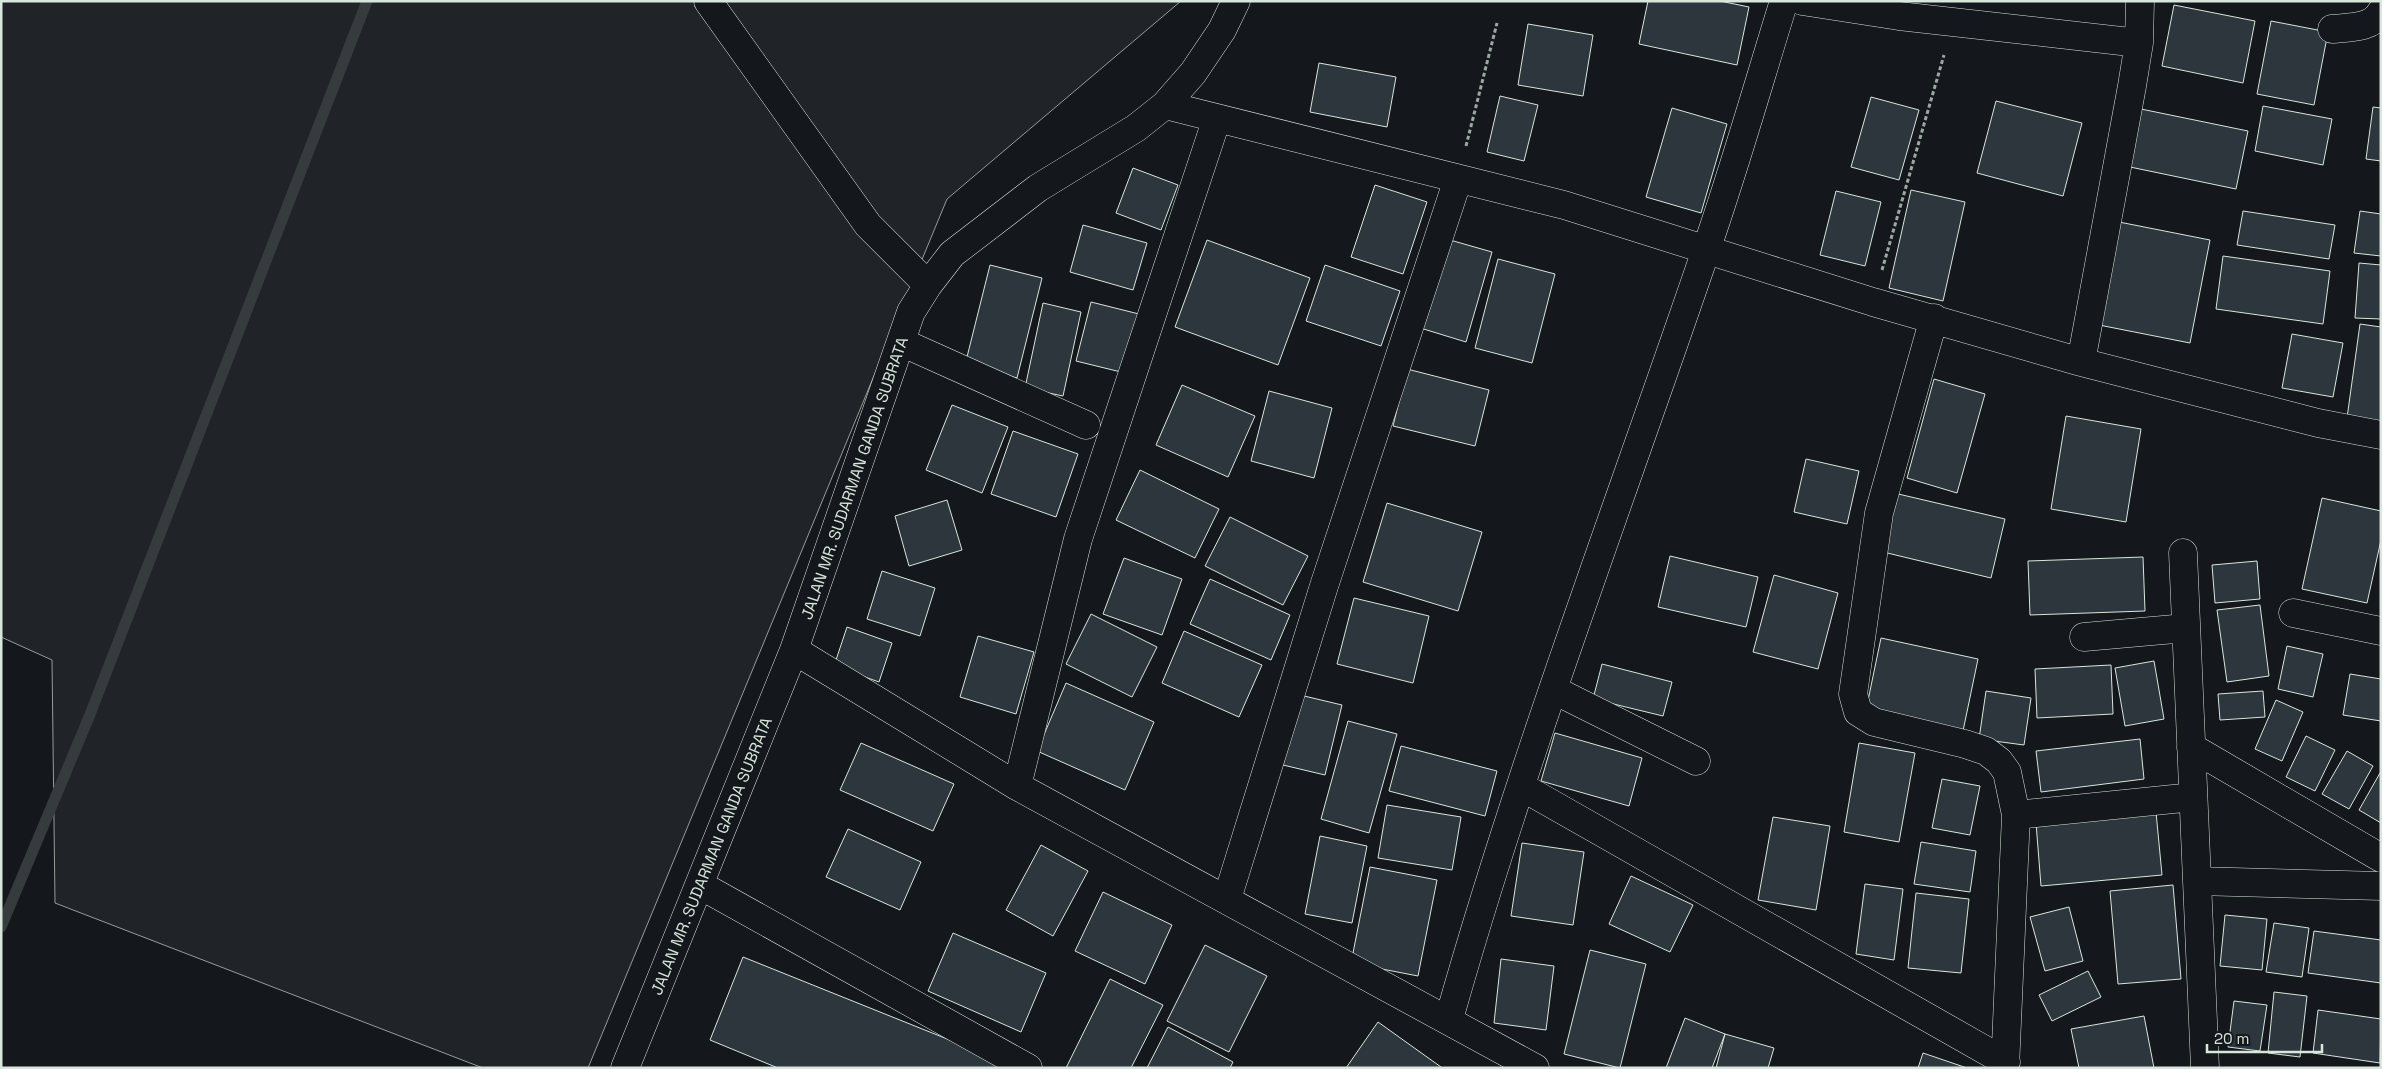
<svg xmlns="http://www.w3.org/2000/svg" width="2382" height="1069" font-family="'Space Grotesk',sans-serif">
<style>
.green{fill:#202428;stroke:#939e99}
.lines{fill:none;stroke-linecap:round;stroke-linejoin:round}
.stream{stroke:#363b3e;stroke-width:11}
.building{fill:#2c363c;stroke:#d8e6dc}
.minor-casing{stroke:#d8e6dc;stroke-width:29}
.path{stroke:#9da8a2;stroke-width:3;stroke-dasharray:4 2.5;stroke-linecap:butt}
.minor{stroke:#14181c;stroke-width:28}
.labels{text-anchor:middle;stroke-width:4;stroke-linejoin:round;paint-order:stroke}
.street-label{font-size:16px;fill:#d8e6dc;stroke:#14181c}
</style>
<rect width="100%" height="100%" fill="#14181c"/>
<!-- green -->
<path class="green" d="M1,1H1181L947,199L588,1068H483L55,903L52,660L1,637Z"/>
<g class="lines">
<!-- stream -->
<path class="stream" d="M1,927L89,717L367,1"/>
</g>
<!-- building -->
<path class="building" d="M1648,1H1720L1749,7L1737,65L1639,44Z
M2174,5L2255,21L2243,83L2162,66Z
M2271,21L2328,32L2314,105L2257,94Z
M1528,24L1593,35L1583,96L1518,85Z
M1319,63L1396,77L1387,127L1310,112Z
M1500,96L1538,105L1524,161L1487,152Z
M1871,97L1919,110L1899,180L1851,167Z
M1996,101L2082,123L2063,196L1977,173Z
M2263,106L2332,119L2323,165L2255,151Z
M2373,107L2381,108V161L2366,159Z
M1672,108L1727,124L1701,213L1646,197Z
M2141,109L2248,131L2236,189L2130,167Z
M1133,168L1178,185L1161,230L1116,213Z
M1375,185L1427,202L1403,274L1351,257Z
M1911,190L1965,202L1943,301L1889,288Z
M1836,191L1881,202L1865,266L1820,255Z
M2243,211L2335,225L2329,259L2237,245Z
M2360,211L2381,214V256L2354,253Z
M2119,222L2210,240L2190,343L2099,325Z
M1083,225L1147,243L1133,290L1070,272Z
M1443,238L1492,252L1466,342L1417,327Z
M1207,240L1310,278L1278,365L1175,327Z
M2223,256L2330,271L2323,324L2216,309Z
M1498,259L1555,274L1532,363L1475,348Z
M2359,263L2381,265V319L2355,318Z
M990,265L1042,278L1017,378L965,365Z
M1325,265L1400,291L1381,346L1306,321Z
M1091,302L1139,314L1125,373L1076,361Z
M1043,303L1081,312L1063,396L1025,388Z
M2360,324L2381,327V422L2347,418Z
M2292,334L2343,343L2333,397L2282,388Z
M1407,369L1489,390L1475,446L1393,426Z
M1934,379L1985,394L1957,493L1907,478Z
M1182,385L1255,416L1228,477L1156,445Z
M1269,391L1332,408L1314,478L1251,461Z
M952,405L1008,427L982,493L926,470Z
M2066,416L2141,429L2126,522L2051,509Z
M1013,431L1078,454L1056,517L991,494Z
M1806,459L1859,471L1847,524L1794,512Z
M1140,470L1219,509L1195,558L1116,520Z
M1894,493L2005,519L1991,578L1879,551Z
M2322,498L2381,511V540L2367,603L2302,589Z
M947,500L962,550L909,566L895,516Z
M1387,503L1482,532L1458,611L1363,582Z
M1230,517L1308,556L1283,605L1205,566Z
M1670,556L1758,577L1746,627L1658,607Z
M2143,557L2145,611L2030,615L2028,561Z
M1124,558L1182,579L1162,635L1103,614Z
M2257,561L2260,599L2215,603L2212,565Z
M882,571L935,588L920,636L867,619Z
M1774,575L1838,593L1818,669L1753,652Z
M1210,579L1290,615L1271,660L1190,624Z
M1354,598L1429,616L1413,683L1337,664Z
M2260,605L2269,676L2227,682L2217,610Z
M1091,614L1157,647L1132,697L1066,664Z
M847,627L892,643L879,682L834,666Z
M1184,631L1262,665L1239,717L1162,683Z
M978,636L1034,652L1016,714L960,697Z
M1881,638L1978,659L1963,731L1866,710Z
M2287,646L2323,654L2313,697L2278,689Z
M2154,661L2164,719L2125,726L2115,668Z
M1602,664L1672,682L1663,716L1593,699Z
M2111,665L2113,714L2037,718L2035,669Z
M2350,674L2381,679V721L2343,715Z
M1066,683L1154,722L1125,790L1037,751Z
M1986,691L2031,698L2024,745L1979,739Z
M2263,691L2265,717L2220,720L2218,694Z
M1300,695L1342,705L1325,775L1283,765Z
M2276,700L2303,712L2282,761L2255,749Z
M1348,721L1397,734L1369,833L1321,819Z
M1555,733L1642,758L1629,806L1541,781Z
M2306,736L2335,750L2315,791L2286,777Z
M2140,739L2144,779L2041,792L2036,751Z
M861,743L954,784L933,831L840,790Z
M1859,743L1915,753L1899,842L1844,832Z
M1401,746L1497,771L1485,816L1389,791Z
M2347,751L2373,766L2349,809L2322,794Z
M2380,773H2381V823L2359,810Z
M1942,779L1980,786L1970,835L1932,828Z
M1387,805L1461,817L1452,870L1378,858Z
M2156,812L2162,875L2041,886L2036,823Z
M1773,817L1830,826L1816,910L1758,900Z
M848,829L921,862L900,910L826,877Z
M1320,836L1367,846L1352,923L1305,914Z
M1921,842L1976,851L1970,892L1914,884Z
M1522,843L1584,852L1573,925L1511,916Z
M1041,845L1088,871L1053,936L1006,910Z
M1370,867L1437,880L1418,976L1351,963Z
M1631,876L1693,905L1670,952L1609,924Z
M1865,884L1903,889L1894,960L1856,954Z
M2173,885L2181,979L2118,984L2110,891Z
M1103,892L1172,925L1145,984L1075,951Z
M1916,893L1969,899L1961,973L1908,968Z
M2069,907L2083,961L2045,971L2030,917Z
M2225,915L2267,919L2262,970L2220,966Z
M2274,923L2309,928L2302,977L2266,972Z
M2314,931L2381,940V983L2308,973Z
M953,933L1046,973L1021,1032L928,991Z
M1205,945L1267,976L1229,1052L1167,1021Z
M1590,950L1646,964L1620,1068L1564,1054Z
M743,957L1007,1063L1005,1068H778L710,1040Z
M1501,959L1554,966L1546,1030L1494,1023Z
M2088,971L2101,997L2052,1021L2039,995Z
M1110,979L1163,1005L1131,1068H1066Z
M2274,992L2307,996L2300,1057L2268,1053Z
M2234,1001L2267,1005L2260,1051L2228,1047Z
M2318,1010L2381,1019L2380,1063L2313,1053Z
M2144,1016L2154,1068H2079L2071,1029Z
M1685,1018L1725,1034L1712,1068H1666Z
M1378,1022L1441,1067V1068H1346Z
M1168,1027L1233,1062L1230,1068H1147Z
M1725,1034L1774,1048L1768,1068H1716Z
M1923,1053L1967,1068H1918Z"/>
<g class="lines">
<!-- minor casing -->
<g class="minor-casing">
<path id="minor" d="M708,1L868,225L928,285
M1802,1L1899,16L2139,43
M2332,29C2350,27 2371,29 2381,12
M1165,105L1564,205L1873,302L2081,362L2318,423L2381,435
M1934,318L1879,513L1853,694L1858,712L1874,722L1965,744L1986,751L1999,761L2007,772L2016,815L2005,1068
M901,342L1086,425
M2081,362L2132,86L2139,43L2140,1
M2183,553L2205,1068
M2293,613L2381,631
M2084,637L2186,628
M794,650L1017,786L1535,1068
M1554,690L1696,761
M2191,747L2381,858
M1017,786L1078,539L1217,118
M1522,787L2006,1062
M2016,815L2193,797
M2197,881L2381,886
M700,885L1028,1068
M1227,899L1324,586L1458,179
M1449,1019C1522,760 1618,508 1705,253C1734,170 1758,85 1784,1
M625,1068L794,650L911,312L928,285L952,254L1038,188L1136,128L1165,105L1193,73L1222,30L1236,1"/>
</g>
<!-- path -->
<path class="path" d="M1466,146L1497,23
M1882,270L1944,55"/>
<!-- minor -->
<use href="#minor" class="minor"/>
</g>
<g class="labels">
<!-- street labels -->
<g class="street-label">
<text transform="translate(854 478) rotate(-71)" y="6">JALAN MR. SUDARMAN GANDA SUBRATA</text>
<text transform="translate(711 856) rotate(-68)" y="6">JALAN MR. SUDARMAN GANDA SUBRATA</text>
</g>
</g>
<!-- border -->
<rect width="2382" height="1069" fill="none" stroke="#d8e6dc" stroke-width="5"/>
<!-- scale -->
<path d="M2207 1044v8h115v-8" fill="none" stroke="#d8e6dc" stroke-width="2.5"/>
<text x="2214" y="1044" font-size="15" fill="#d8e6dc" stroke="#14181c" stroke-width="4" paint-order="stroke">20 m</text>
</svg>
